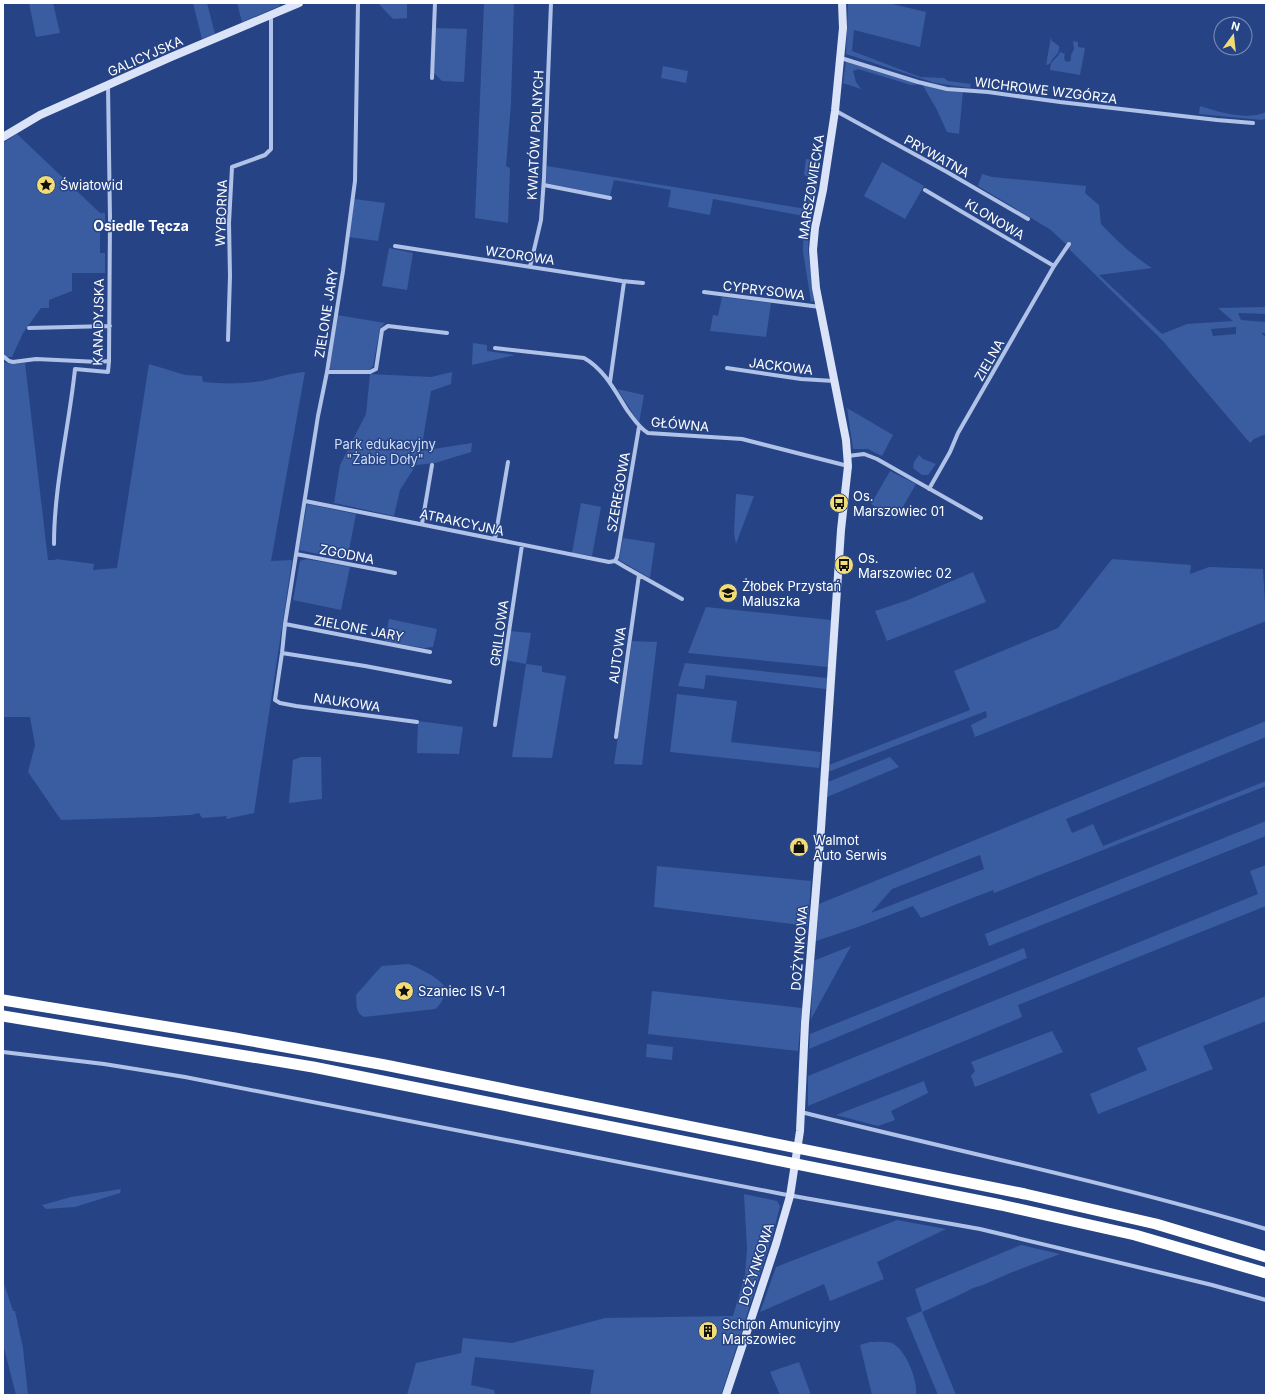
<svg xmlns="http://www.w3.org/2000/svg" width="1269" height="1398" font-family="Inter,sans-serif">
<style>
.green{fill:#3a5ca1;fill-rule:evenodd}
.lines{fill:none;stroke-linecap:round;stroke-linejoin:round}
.street{stroke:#b0c2e8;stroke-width:4}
.secondary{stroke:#dae3f7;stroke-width:8}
.highway{stroke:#fff;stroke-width:11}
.labels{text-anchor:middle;stroke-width:3;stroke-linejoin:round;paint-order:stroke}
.street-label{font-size:13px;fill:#fff;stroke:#264485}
.poi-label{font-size:13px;fill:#fff;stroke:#264485;text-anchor:start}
.park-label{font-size:13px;fill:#d4dff6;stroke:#264485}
.neighbourhood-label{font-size:14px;font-weight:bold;fill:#fff;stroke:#264485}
</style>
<rect width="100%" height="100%" fill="#264485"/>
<!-- green -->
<path class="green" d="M29,3H53L60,33L36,37Z
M193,3H207L215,34L202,39Z
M237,3H279L280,6L242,22Z
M378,3H407V18L393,19Z
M484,3H514L511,103L506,166L510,168L508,223L475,218Z
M848,3H888L926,12L920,47L854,30L852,51L920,77L944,78L948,81L971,84L970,88L935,83L846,54Z
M436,28L467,29L464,82L442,81L434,73Z
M1051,37L1052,41L1059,46C1060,56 1052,56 1050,64L1046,65Z
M1073,41L1078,42V47L1085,48L1080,75L1050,70C1051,58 1056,61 1060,52L1065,54L1064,57L1065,61L1068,62L1071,60V55L1074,49Z
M846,61L922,84L963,91L959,134L947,132L937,110L922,84L911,85L858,69L853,71L856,82L861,89L843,83Z
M663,66L688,71L686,83L661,78Z
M1200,106C1219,112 1247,121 1266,112V118L1262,120L1199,114Z
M17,134L100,213H105V225L100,226V253H105V273H72V291L49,300V308H41L23,333L12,357H7L3,352V143Z
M806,159L821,162L809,231L808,251L815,300L811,302L803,251L804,216L713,199L710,215L668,207L671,190L614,180L610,196L546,183L547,166L806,209L812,178L804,175Z
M882,162L924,186L905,219L864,196Z
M982,174L992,177L1086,186L1085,193L1099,205L1101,224C1116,240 1133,256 1152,268L1099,275L1162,334L1187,324L1233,321L1218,308L1266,307V314L1238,313L1241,320L1266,322V333H1261L1266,337V434L1254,439L1250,443L1163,341L1069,249L1070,248L1051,230L978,186ZM1236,327V334L1213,336L1211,329Z
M354,199L385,203L378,241L349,237Z
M389,248L413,253L407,290L382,286Z
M722,297L771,303L766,337L710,331L713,315L718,316Z
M337,315L385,323L380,328L373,366L368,371L331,370L329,367Z
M473,343L487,345V351L515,355L472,365Z
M3,361C9,366 18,363 25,363L48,560H55L56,559L94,564L93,570L117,568L149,364L185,375L202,376L203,382C223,384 242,384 262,381C276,378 290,373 305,372L271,561L292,560L254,813L226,819L227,816L202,818L199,813L191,815L156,817L61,820L28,772L35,745L30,717H3Z
M452,372L451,384L431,391L421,451L472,443L471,452L435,463L416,465L400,490L394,516L334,503L340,465L366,414L370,374L431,377Z
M617,389L644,395L639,423L619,392Z
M847,408L893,435L882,456L868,449H853Z
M919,455L923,459L936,464L928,475H922L913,468L914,462Z
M890,471L916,484L896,519L871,504Z
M736,494L754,496L736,544L734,533Z
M581,503L601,507L592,556L572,553Z
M307,504L356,514L347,560L299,550Z
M623,538L655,543L650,578L619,560Z
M306,559L350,567L341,610L293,600L300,561Z
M1112,559L1191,565L1190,574L1209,567L1263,569L1266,621L975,737L971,725L987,717L986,711L828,772L829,765L970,710L954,671L1058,628Z
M973,572L986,602L887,641L875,611L908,600Z
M706,607L831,620L828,667L688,653Z
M389,619L437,629L433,647L424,648L385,641Z
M510,631L531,633L526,664L542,666V672L566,676L552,758L512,757L526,664L506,660Z
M632,641L657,642L642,765L614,764Z
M685,663L827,678L826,689L706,675L704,689L678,686Z
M677,694L737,701L731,742L821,752L819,768L670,752Z
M418,721L463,727L459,754L417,753Z
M1266,721V737L1066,819L1072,833L1093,824L1103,846L1266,781V786L994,893L993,890L921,918L913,906L858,927L816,941L819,904ZM980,855L984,869L871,913L892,889Z
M301,757H321L322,799L289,803L293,760Z
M890,757L899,767L827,797L828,782Z
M1266,821V836L989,946L985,934Z
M1266,865V906L1018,1005L1022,1017L808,1106V1076L1258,894L1250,871Z
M657,866L811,881L808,926L654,907Z
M851,946L811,1019L813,961Z
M1024,948L1027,958L809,1049L810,1034Z
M409,964C417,967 441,979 444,986C447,994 441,1005 435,1009L364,1017C355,1013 357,1004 356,995L377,971L382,966Z
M652,991L802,1008L798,1051L648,1034Z
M1266,996V1021L1203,1046L1213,1069L1098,1114L1090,1094L1147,1070L1137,1048Z
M1052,1031L1063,1052L975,1087L971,1076L975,1071L971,1062Z
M647,1044L673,1047L672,1060L646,1057Z
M924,1081L928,1093L891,1111L895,1120L878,1126L836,1115Z
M121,1189L120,1193L75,1207L46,1209L42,1205L71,1197Z
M744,1194L777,1201L780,1206L773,1234L721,1395H590L594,1370L475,1357L471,1385L494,1390L495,1395H407L416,1363L461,1353L463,1338L512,1343L605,1318L733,1316L745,1275L747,1249Z
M897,1220L946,1229L877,1262L884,1279L830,1301L824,1284L760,1312L776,1267Z
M1021,1245L1060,1254L1010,1273L983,1285L973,1288L955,1297L922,1312L956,1395H938L906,1318L922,1311L915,1289Z
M3,1280L13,1311H15L23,1348L28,1395H16L3,1344Z
M870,1342C876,1342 886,1341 892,1343C906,1350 918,1380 916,1395H872L860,1345Z
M799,1362L811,1395H780L770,1372Z"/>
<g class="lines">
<!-- street -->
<path class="street" d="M358,3L355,181L343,271L327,372L318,416L285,624L282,653L275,700L280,703L296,706L417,722
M841,58L918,82L947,89L988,92L1060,102L1217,120L1253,123
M432,78L435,3
M836,111L947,172L1028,219
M544,185L610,198
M925,190L1054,266
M395,246L622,281L643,283
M530,267L541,220L544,178L551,3
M704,292L820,307
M29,328L110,326
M228,340L230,276L229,223L232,167L265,155L271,149V15
M495,348L584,358C604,369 615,391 627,410C634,419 638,427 648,433L742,439L848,466
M3,356L9,361L13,362L36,359L99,362L109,361
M727,368L801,379L834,381
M327,372H370L376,369L382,330L388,326L447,333
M610,382L624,282
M848,456L864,454L877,459L981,518
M929,489L950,452L958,433L1054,266L1069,244
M305,501L609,562L615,561
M422,524L432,465
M495,539L508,462
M54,544C54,486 69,427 75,369L108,372L109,361L110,219L108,86
M296,554L395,573
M615,561L617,557L639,427
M615,561L625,567L682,599
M285,624L430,652
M282,653L365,666L450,682
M495,725L522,545
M616,737L639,575
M3,1052L104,1064L185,1077L782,1194L980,1229L1212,1285L1266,1300
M801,1112C956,1151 1113,1183 1266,1229"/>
<!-- secondary -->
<path class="secondary" d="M3,137L40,115L171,57L299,3
M726,1395L776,1244L790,1196L800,1131L805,1023L821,829L841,530L848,466L846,440L816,288L813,250L815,228L823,190L835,111L843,28L842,3"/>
<!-- highway -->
<path class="highway" d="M3,1000L235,1038L385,1065L1025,1194L1156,1224L1266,1257
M3,1016L313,1067L1001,1205L1135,1235L1266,1273"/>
</g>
<!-- icons -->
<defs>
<g id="sight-disc" transform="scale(1)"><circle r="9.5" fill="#f1dc75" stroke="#264485"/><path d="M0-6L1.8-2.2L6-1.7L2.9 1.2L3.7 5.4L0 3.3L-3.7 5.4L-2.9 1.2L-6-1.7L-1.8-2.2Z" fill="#111"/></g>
<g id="bus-disc" transform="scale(1)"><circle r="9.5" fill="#f1dc75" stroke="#264485"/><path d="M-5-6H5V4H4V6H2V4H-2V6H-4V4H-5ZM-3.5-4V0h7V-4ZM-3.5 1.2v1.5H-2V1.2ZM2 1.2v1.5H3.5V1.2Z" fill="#111"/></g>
<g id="school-disc" transform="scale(1)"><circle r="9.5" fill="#f1dc75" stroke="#264485"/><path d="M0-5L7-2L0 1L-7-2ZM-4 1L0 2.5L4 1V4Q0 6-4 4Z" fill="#111"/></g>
<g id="shop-disc" transform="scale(1)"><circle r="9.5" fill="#f1dc75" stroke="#264485"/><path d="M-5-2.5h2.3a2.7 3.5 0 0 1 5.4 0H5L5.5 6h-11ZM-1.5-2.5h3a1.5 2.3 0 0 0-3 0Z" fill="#111"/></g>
<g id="building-disc" transform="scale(1)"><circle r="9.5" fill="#f1dc75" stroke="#264485"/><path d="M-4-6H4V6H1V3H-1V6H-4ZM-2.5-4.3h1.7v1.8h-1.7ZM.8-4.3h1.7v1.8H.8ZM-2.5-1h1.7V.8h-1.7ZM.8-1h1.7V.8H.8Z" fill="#111"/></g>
</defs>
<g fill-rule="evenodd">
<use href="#sight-disc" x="46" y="185"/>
<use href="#bus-disc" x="839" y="503"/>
<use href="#bus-disc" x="844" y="565"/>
<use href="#school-disc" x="728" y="593"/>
<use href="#shop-disc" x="799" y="847"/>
<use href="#sight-disc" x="404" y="991"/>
<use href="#building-disc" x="708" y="1331"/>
</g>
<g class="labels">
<!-- street labels -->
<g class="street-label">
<text transform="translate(145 56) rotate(-24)" y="5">GALICYJSKA</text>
<text transform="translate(1046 90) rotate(7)" y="5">WICHROWE WZGÓRZA</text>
<text transform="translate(535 135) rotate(-87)" y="5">KWIATÓW POLNYCH</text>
<text transform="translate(937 156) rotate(29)" y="5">PRYWATNA</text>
<text transform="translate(811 187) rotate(-81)" y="5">MARSZOWIECKA</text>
<text transform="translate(221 213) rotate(-88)" y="5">WYBORNA</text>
<text transform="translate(995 219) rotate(31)" y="5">KLONOWA</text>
<text transform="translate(520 255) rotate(8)" y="5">WZOROWA</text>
<text transform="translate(764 290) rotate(7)" y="5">CYPRYSOWA</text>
<text transform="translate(326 313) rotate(-81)" y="5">ZIELONE JARY</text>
<text transform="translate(98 322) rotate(-89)" y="5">KANADYJSKA</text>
<text transform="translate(989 360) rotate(-60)" y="5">ZIELNA</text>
<text transform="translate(781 366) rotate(7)" y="5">JACKOWA</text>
<text transform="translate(680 424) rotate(5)" y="5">GŁÓWNA</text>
<text transform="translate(618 492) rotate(-80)" y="5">SZEREGOWA</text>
<text transform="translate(462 522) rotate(12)" y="5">ATRAKCYJNA</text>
<text transform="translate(347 554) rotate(11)" y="5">ZGODNA</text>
<text transform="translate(359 628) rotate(11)" y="5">ZIELONE JARY</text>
<text transform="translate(499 633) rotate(-82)" y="5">GRILLOWA</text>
<text transform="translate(617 655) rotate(-82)" y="5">AUTOWA</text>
<text transform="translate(347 702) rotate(8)" y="5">NAUKOWA</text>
<text transform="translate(799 948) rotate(-85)" y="5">DOŻYNKOWA</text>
<text transform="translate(756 1264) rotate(-72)" y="5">DOŻYNKOWA</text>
</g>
<!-- poi labels -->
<g class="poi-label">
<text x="60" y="190">Światowid</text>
<text x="853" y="501">Os.<tspan x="853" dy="15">Marszowiec 01</tspan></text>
<text x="858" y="563">Os.<tspan x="858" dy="15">Marszowiec 02</tspan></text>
<text x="742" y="591">Żłobek Przystań<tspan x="742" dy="15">Maluszka</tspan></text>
<text x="813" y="845">Walmot<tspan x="813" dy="15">Auto Serwis</tspan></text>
<text x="418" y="996">Szaniec IS V-1</text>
<text x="722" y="1329">Schron Amunicyjny<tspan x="722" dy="15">Marszowiec</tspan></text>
</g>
<!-- park labels -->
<g class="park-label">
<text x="385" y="449">Park edukacyjny<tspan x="385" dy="15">"Żabie Doły"</tspan></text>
</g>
<!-- neighbourhood labels -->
<g class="neighbourhood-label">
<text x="141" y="231">Osiedle Tęcza</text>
</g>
</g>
<!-- border -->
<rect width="1269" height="1398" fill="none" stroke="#ffffff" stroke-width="8"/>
<!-- north arrow -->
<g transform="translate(1233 36) rotate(15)"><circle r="19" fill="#264485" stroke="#7d8fb6"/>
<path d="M0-3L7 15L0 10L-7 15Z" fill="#f1dc75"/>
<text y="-6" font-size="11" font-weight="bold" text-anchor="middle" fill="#ffffff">N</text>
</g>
</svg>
